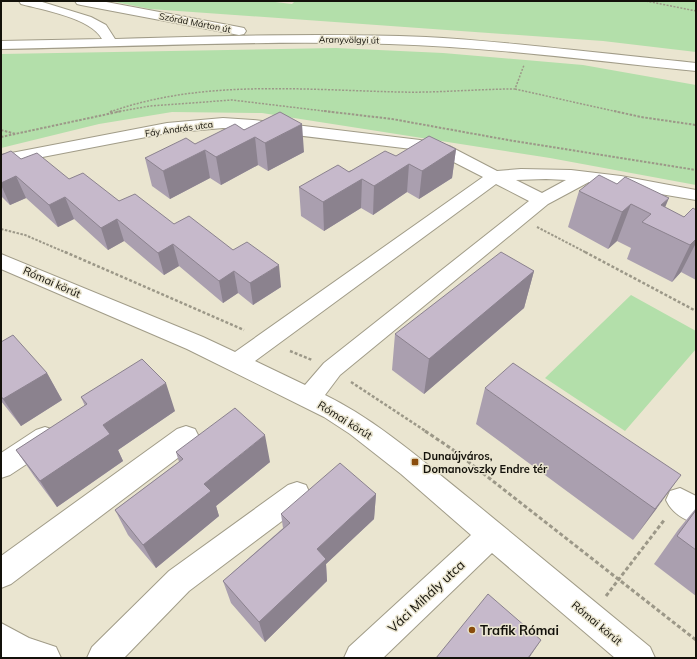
<svg xmlns="http://www.w3.org/2000/svg" width="697" height="659" font-family="Mulish,sans-serif">
<style>
.green{fill:#b3dfaa}
.lines{fill:none;stroke-linecap:round;stroke-linejoin:round}
.minor-casing{stroke:#a19c88;stroke-width:2}
.path-far3{stroke:#9c9888;stroke-width:1.5;stroke-dasharray:2 1.5;stroke-linecap:butt}
.path-far2{stroke:#9c9888;stroke-width:2;stroke-dasharray:2.5 1.5;stroke-linecap:butt}
.path-far1{stroke:#9c9888;stroke-width:2.5;stroke-dasharray:3 2;stroke-linecap:butt}
.path{stroke:#9c9888;stroke-width:3;stroke-dasharray:4 2.5;stroke-linecap:butt}
.minor{fill:#fff;fill-rule:evenodd}
.wall{fill:#aa9faf}
.shaded-wall{fill:#8b828e}
.building{fill:#c6b9cb;stroke:#8b828e}
.poi-dot{fill:#8a4d0c;stroke:#eae5d0;stroke-width:1.5}
.labels{text-anchor:middle;stroke-width:3;stroke-linejoin:round;paint-order:stroke}
.far-street-label{font-size:9px;fill:#13110a;stroke:#eae5d0}
.street-label{font-size:11px;fill:#13110a;stroke:#eae5d0}
.poi-label{font-size:11px;font-weight:bold;fill:#13110a;stroke:#eae5d0;text-anchor:start}
.near-street-label{font-size:13px;fill:#13110a;stroke:#eae5d0}
.near-poi-label{font-size:13px;font-weight:bold;fill:#13110a;stroke:#eae5d0;text-anchor:start}
</style>
<rect width="100%" height="100%" fill="#eae5d0"/>
<!-- green -->
<path class="green" d="M110,1H267L292,4L295,1H696V52L603,41L150,9Z
M336,48L443,53L583,65L696,85V185L550,158L262,113L172,112L99,124L1,148V54Z
M631,295L696,331V349L625,431L545,378Z"/>
<g class="lines">
<!-- minor casing -->
<g class="minor-casing">
<path id="minor" d="M19,1H39L91,17L106,25L115,39C219,36 322,33 426,37C516,42 606,54 696,63V71C594,61 492,47 389,44C260,40 130,47 1,49V41L102,39C91,18 43,10 21,4Z
M75,1H101L239,27L244,28L246,31L244,34L239,35L81,5L77,4Z
M223,118L253,120L420,140L449,146L497,171L521,169L571,170L621,176L696,190V200L589,182L548,204L340,375L325,395C378,421 424,462 470,499C530,548 590,598 650,647L655,658H615L492,553L383,658H344L349,647L471,535L401,474L350,434L324,417L187,349L1,269V254L203,337L235,352L483,177L438,154L420,150L253,130L223,128L167,133L1,165V155L167,123ZM546,179L566,180L542,193L516,180ZM496,184L529,201L324,363L305,385L255,361Z
M186,426L195,429L199,437L195,445L11,584L1,588V556L177,429Z
M45,427L54,430L58,438L54,446L10,475L1,478V453L36,430Z
M297,482L306,485L310,494L306,503L189,591L124,658H87L92,647L169,571L288,485Z
M680,488L696,496V524C683,519 672,513 666,500L670,491Z
M1,623L29,638L56,647L61,658H3L1,657Z"/>
</g>
<!-- path-far3 -->
<path class="path-far3" d="M646,1L696,11
M515,89L618,112
M110,112C202,79 304,90 400,92C438,93 476,89 515,89L524,65
M116,112L150,106L232,100L332,112"/>
<!-- path-far2 -->
<path class="path-far2" d="M324,111L392,119L508,140L696,170
M614,111L641,117L696,125
M110,112L113,111
M1,130L16,134
M1,137L122,111
M537,227L587,253
M1,229L25,235L67,253"/>
<!-- path-far1 -->
<path class="path-far1" d="M65,252L244,330
M585,252L696,311
M290,351L312,360
M351,382L427,432"/>
<!-- path -->
<path class="path" d="M425,431L452,449L696,640
M606,596L665,519"/>
<!-- minor -->
<use href="#minor" class="minor"/>
</g>
<!-- wall -->
<path class="wall" d="M244,130L304,152L268,171L258,165L221,185L210,178L170,199L152,186L145,158Z
M456,149L452,178L419,199L407,192L373,215L361,208L324,231L301,216L299,187L396,156Z
M1,155L21,159L174,224L281,287L253,305L238,293L223,303L179,266L164,275L124,241L108,250L74,219L58,227L26,198L10,205L1,196Z
M579,191L665,208L684,217L696,210V280L681,272L672,282L627,259L631,248L617,241L608,249L568,227Z
M534,271L524,308L424,394L392,370L395,334Z
M1,342L47,373L62,400L21,426L1,401Z
M485,388L657,508L633,540L476,424Z
M81,397L175,411L118,450L123,461L57,507L34,476L16,450L85,406Z
M176,452L270,462L216,506L219,516L156,568L128,535L115,510L179,462Z
M376,494L374,519L326,564L327,581L265,642L231,603L223,581L283,528L281,514Z
M696,508V596L654,564L678,530Z"/>
<!-- shaded-wall -->
<path class="shaded-wall" d="M302,124L304,152L268,171L265,143Z
M255,137L258,165L221,185L216,157Z
M456,149L452,178L419,199L422,171Z
M205,150L210,178L170,199L163,171Z
M409,164L407,192L373,215L374,186Z
M16,176L26,198L10,205L1,185V183Z
M362,179L361,208L324,231L323,202Z
M65,197L74,219L58,227L49,205Z
M669,198L656,229L661,205Z
M631,204L617,241L608,249L622,212Z
M117,219L124,241L108,250L101,228Z
M696,239V243L681,272L672,282L690,245Z
M173,244L179,266L164,275L158,253Z
M279,265L281,287L253,305L250,283Z
M234,271L238,293L223,303L219,281Z
M534,271L524,308L424,394L429,359Z
M47,373L62,400L21,426L3,399Z
M166,383L175,411L118,450L123,461L57,507L40,481L103,425Z
M265,435L270,462L216,506L219,516L156,568L143,545L204,484Z
M681,475L657,508L633,540L655,509Z
M376,494L374,519L326,564L327,581L265,642L259,622L317,549Z
M541,640L529,658H528Z"/>
<!-- building -->
<path class="building" d="M280,112L302,124L265,143L255,137L216,157L205,150L163,171L145,158L186,138L195,144L235,124L244,130Z
M429,136L456,149L422,171L409,164L374,186L362,179L323,202L299,187L338,165L349,172L385,151L396,156Z
M11,151L21,159L37,153L69,179L83,173L119,201L135,194L174,224L189,216L233,250L247,242L279,265L250,283L234,271L219,281L173,244L158,253L117,219L101,228L65,197L49,205L16,176L1,183V155Z
M599,175L617,184L625,177L669,198L661,205L684,217L693,208L696,210V239L690,245L642,222L651,214L631,204L622,212L579,191Z
M501,252L534,271L429,359L395,334Z
M13,335L47,373L3,399L1,396V342Z
M142,359L166,383L103,425L110,434L40,481L16,450L87,404L81,397Z
M513,363L681,475L655,509L485,388Z
M235,408L265,435L204,484L211,491L143,545L115,510L183,459L176,452Z
M340,463L376,494L317,549L326,559L259,622L223,581L290,523L281,514Z
M696,510V550L677,536Z
M488,594L541,640L528,658H436Z"/>
<!-- markers -->
<g class="poi-dot">
<rect x="411" y="458" width="8" height="8" rx="2"/>
<circle cx="472" cy="630" r="4"/>
</g>
<g class="labels">
<!-- far-street labels -->
<g class="far-street-label">
<text transform="translate(195 23) rotate(11)" y="3">Szórád Márton út</text>
<text transform="translate(349 40) rotate(1)" y="3">Aranyvölgyi út</text>
<text transform="translate(179 129) rotate(-8)" y="3">Fáy András utca</text>
</g>
<!-- street labels -->
<g class="street-label">
<text transform="translate(52 282) rotate(24)" y="4">Római körút</text>
<text transform="translate(345 420) rotate(32)" y="4">Római körút</text>
<text transform="translate(597 623) rotate(40)" y="4">Római körút</text>
</g>
<!-- poi labels -->
<g class="poi-label">
<text x="423" y="460">Dunaújváros,<tspan x="423" dy="13">Domanovszky Endre tér</tspan></text>
</g>
<!-- near-street labels -->
<g class="near-street-label">
<text transform="translate(426 596) rotate(-43)" y="5">Váci Mihály utca</text>
</g>
<!-- near-poi labels -->
<g class="near-poi-label">
<text x="480" y="635">Trafik Római</text>
</g>
</g>
<!-- border -->
<rect width="697" height="659" fill="none" stroke="#13110a" stroke-width="4"/>
</svg>
